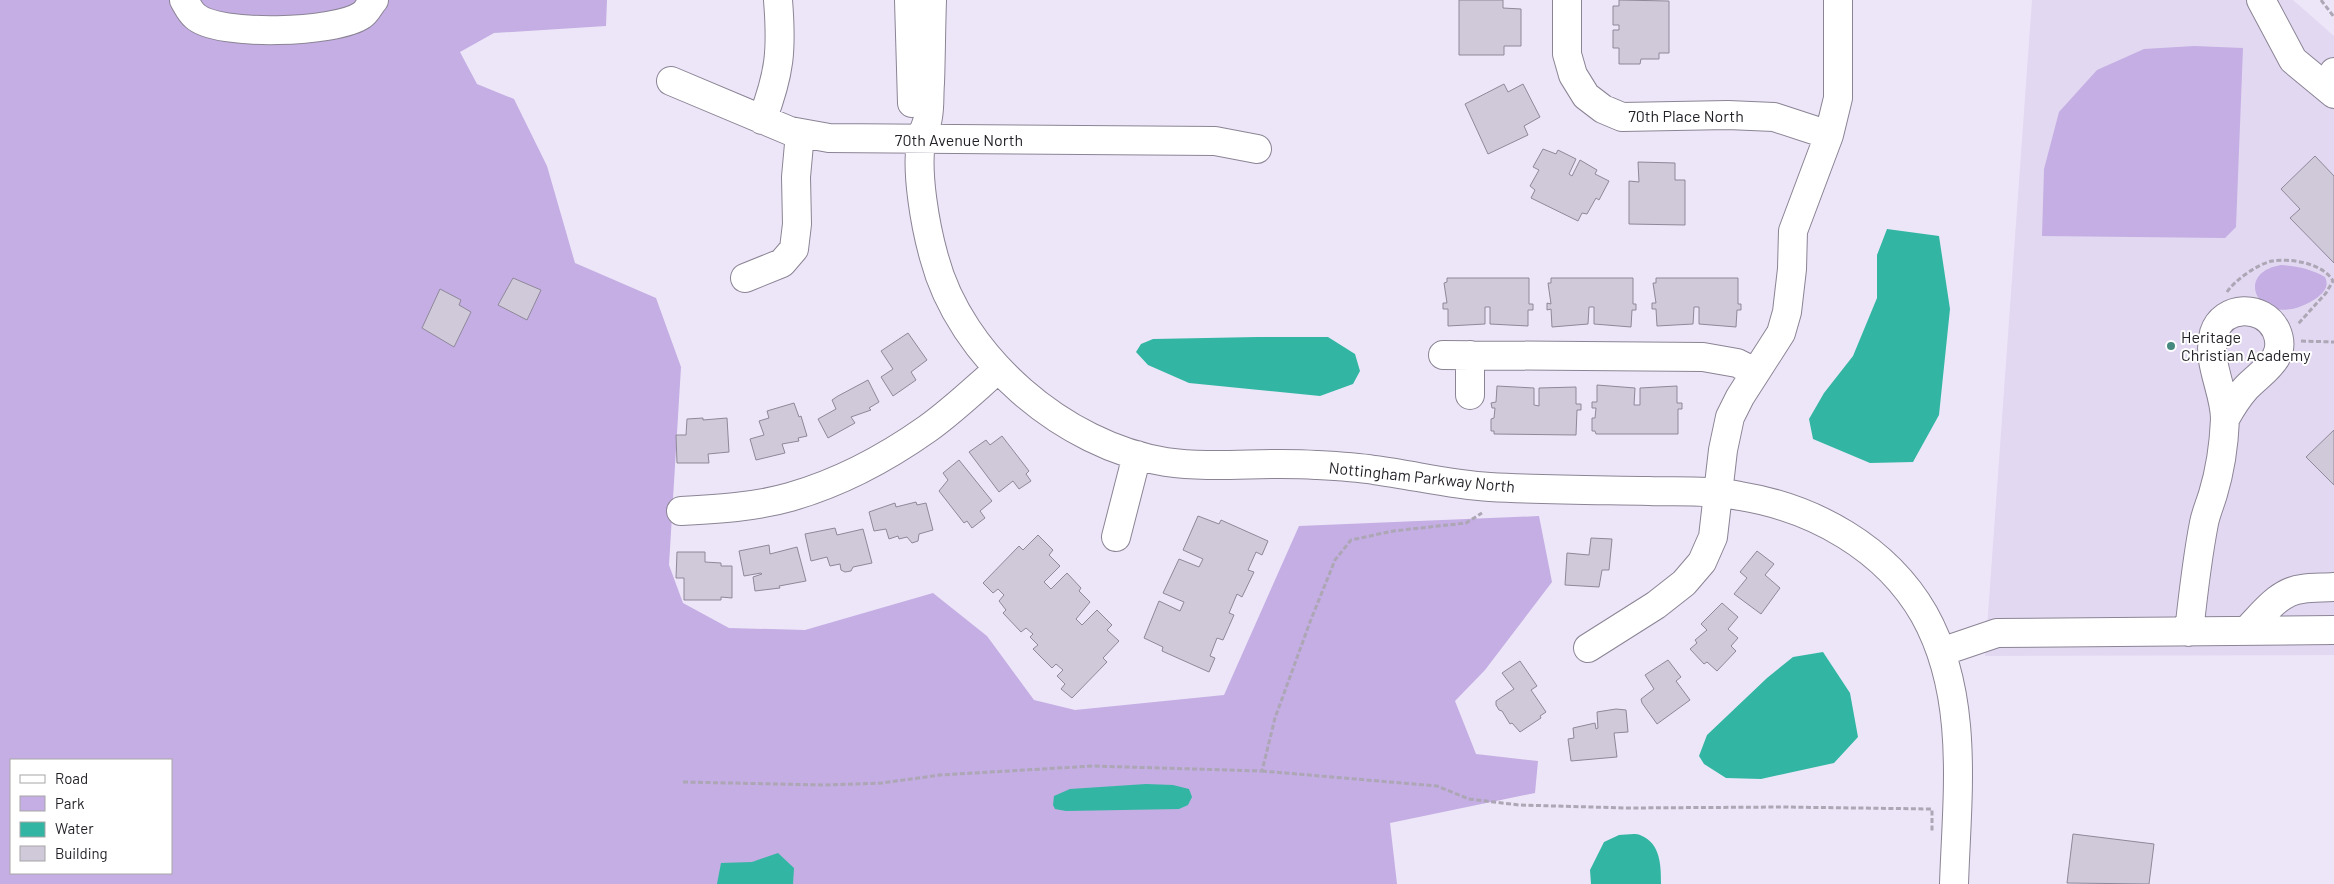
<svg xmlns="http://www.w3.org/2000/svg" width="2334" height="884" font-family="Barlow,sans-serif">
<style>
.built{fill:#e2d8f1}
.green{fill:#c4aee3;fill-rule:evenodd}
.water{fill:#32b6a3}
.building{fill:#d0c9da;stroke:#8f8899}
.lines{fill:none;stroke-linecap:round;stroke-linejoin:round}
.minor-casing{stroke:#8b8495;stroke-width:30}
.major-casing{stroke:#8b8495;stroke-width:30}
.path{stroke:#aca6b5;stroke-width:3;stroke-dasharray:5 2.5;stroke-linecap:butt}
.minor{stroke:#fff;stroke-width:28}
.major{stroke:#fff;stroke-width:28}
.poi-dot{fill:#468a7f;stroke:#fff;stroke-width:2}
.labels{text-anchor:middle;stroke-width:4;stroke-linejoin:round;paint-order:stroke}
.street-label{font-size:16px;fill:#221f26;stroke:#fff}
.poi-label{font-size:16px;fill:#221f26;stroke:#fff;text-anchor:start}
</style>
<rect width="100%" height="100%" fill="#ede6f8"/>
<!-- built -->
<path class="built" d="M2032,0H2293L2334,36V655L1985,656Z"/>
<!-- green -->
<path class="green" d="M0,0H607L606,26L494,33L460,52L477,84L514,99L547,166L575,263L656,298L681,367L669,565L683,603L729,628L805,630L933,593L987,636L1034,700L1075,710L1224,695L1299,526L1539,516L1552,582L1485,670L1455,701L1476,754L1538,761L1535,793L1390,823L1397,884H0ZM11,760H171V873H11Z
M2194,46L2243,48L2236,227L2225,238L2042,236L2044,169L2059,112L2097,70L2144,49Z
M2281,265C2296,266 2312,269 2325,277C2329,286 2325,291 2318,297C2264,336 2228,274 2281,265Z"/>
<!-- water -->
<path class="water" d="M1887,229L1939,236L1950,309L1939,415L1913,462L1870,463L1813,439L1809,419L1824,393L1853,356L1877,298V255Z
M1258,337H1328L1355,354L1360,371L1353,384L1320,396L1189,383L1148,365L1136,352L1141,344L1153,339Z
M1823,652L1850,693L1858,737L1834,763L1761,779L1726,778L1704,764L1699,756L1707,735L1767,678L1793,657Z
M1146,784L1173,785L1189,789L1192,797L1188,805L1179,809L1066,811L1055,809L1053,805L1054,796L1070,789Z
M1619,835C1625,835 1635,833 1640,835C1661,843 1661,866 1661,884H1591L1590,870L1604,842Z
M778,853L794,868L793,884H717L721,863L752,862Z"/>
<!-- building -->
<path class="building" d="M1459,0H1503V8L1521,9V46H1504V55H1459Z
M1619,0L1669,1V53H1659V59H1641L1640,64H1619V48H1613V30H1619V25H1613V6H1619Z
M1504,84L1508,92L1523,84L1540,117L1524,126L1528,135L1488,154L1465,104Z
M1543,149L1556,154L1558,150L1576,159L1569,174L1572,176L1580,160L1597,170L1595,174L1609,181L1599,200L1596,198L1587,214L1582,213L1578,221L1531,198L1535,190L1530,186L1539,170L1533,167Z
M2315,156L2334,176V263L2290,218L2300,209L2281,189Z
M1638,162L1675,163V180H1685V225L1629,224V181L1639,182Z
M513,278L541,290L527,320L498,305Z
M1447,278H1529V304H1533V310H1528V326L1490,324V307H1485V324L1448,326V309H1443V303H1447L1444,283L1447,282Z
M1551,278H1633V304H1636V310H1632L1631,327L1594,324V307H1589L1588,324L1552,327L1551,309L1547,310V303L1551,304L1548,283H1551Z
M1656,278H1738V304H1741V310H1737L1736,327L1699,324V307H1694L1693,324L1657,326L1656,309H1652V303H1656L1653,283H1656Z
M440,289L461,300L459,305L471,312L454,347L422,328Z
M908,333L927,360L911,372L916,380L893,396L881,377L893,369L881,351Z
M868,380L879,402L869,408L871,410L851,417L855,423L828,438L818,419L836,409L832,400L838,396Z
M1597,385L1635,388L1634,405H1640V388L1677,386V403H1682V409H1678V434H1596L1595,431H1592V418H1595L1596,408H1592V402H1597Z
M1497,386L1534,388V405L1539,406V388L1576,387V404H1581V410H1577L1576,435L1494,434V431H1491V419L1494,418L1495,408H1492L1491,403L1496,402Z
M794,403L799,417L801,416L807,436L798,438L799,441L782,444L785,453L756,460L750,439L764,435L759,421L769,418L767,411Z
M703,418V420L727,418L729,452L708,454L709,463H677L676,435H686L687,419Z
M2334,430V485L2306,457Z
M1002,436L1029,471L1026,474L1031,481L1019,489L1013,481L999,492L969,452L986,440L990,445Z
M959,460L992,501L980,511L985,518L972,528L967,521L964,523L939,491L948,480L943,473Z
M916,502L917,505L926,503L933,530L919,534L918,541L912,543L907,537L899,539L898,536L889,539L886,529L874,531L869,512L895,503L896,507Z
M1198,516L1219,524L1221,520L1268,541L1262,555L1256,552L1248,570L1254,572L1242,597L1237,594L1229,613L1234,615L1223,640L1217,638L1210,656L1215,658L1209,672L1162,651L1163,647L1144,638L1159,601L1180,611L1184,602L1163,593L1179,559L1199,567L1203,559L1183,550Z
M835,528L837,535L863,529L872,563L853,567L851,571L845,572L841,570L840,564L830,566L827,557L811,561L805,534Z
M1038,535L1053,550L1049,555L1060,566L1044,582L1051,589L1067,573L1081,588L1079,591L1090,602L1076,619L1082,625L1097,610L1112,625L1107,630L1119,641L1103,658L1107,662L1072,698L1061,689L1065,684L1057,676L1063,670L1056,664L1052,668L1033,649L1038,645L1030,637L1033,634L1026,628L1021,632L1003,613L1006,610L999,601L1004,595L998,589L993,593L983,583L1019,546L1023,550Z
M1591,538L1612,539L1609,570H1602L1599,587L1565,585L1567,553L1589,555Z
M769,545L770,554L797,547L806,581L779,586L780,588L755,591L753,577L762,574L761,573L744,576L739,551Z
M1757,551L1774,564L1765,575L1780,588L1761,614L1734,594L1747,578L1740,572Z
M677,552H705V562L721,563V566H732V598L721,597V600H684V578H676Z
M1722,603L1738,617L1728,629L1738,638L1731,646L1736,651L1717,671L1707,662L1704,664L1690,649L1697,643L1695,640L1707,630L1701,624Z
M1668,660L1681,677L1676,681L1690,700L1657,724L1642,703L1641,699L1654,689L1645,675Z
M1520,661L1537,686L1531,690L1546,712L1540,716L1541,718L1520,732L1512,723L1510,724L1502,711L1499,710L1496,705V701L1514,689L1502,673Z
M1616,709L1626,710L1628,732L1614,733L1617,757L1571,761L1568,739L1574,738L1573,728L1595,723L1596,729L1598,728L1597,712Z
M2073,834L2154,844L2149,884L2067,883Z"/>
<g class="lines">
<!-- minor casing -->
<g class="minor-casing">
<path id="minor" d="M184,0C187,5 190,12 195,16C217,37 337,33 362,15C367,12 370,4 374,0
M909,0L912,103
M932,0C931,28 931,56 930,83C929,94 930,106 928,117C927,125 922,133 921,141C916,173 925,225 934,257C960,357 1064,446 1166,462C1215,469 1266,461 1316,465C1335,466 1355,467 1374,470C1413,475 1451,485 1490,487C1543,490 1596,490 1649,491C1679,492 1710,490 1740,496C1814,508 1886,548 1924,614C1970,696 1957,794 1954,884
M1567,0V54L1573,75L1586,96L1603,109L1622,117L1728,115L1774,117L1829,135
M2261,0L2293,60L2334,94
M671,81L790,131L829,138L1215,141L1257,149
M762,120C780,73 782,50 778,0
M745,278L782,263L794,249L797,224L796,177L800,133
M1443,355L1703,357L1737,363L1755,372
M1470,355V395
M681,511C718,509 755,507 790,497C839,483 886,458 927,429C951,412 974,390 997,370
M1116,537L1137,455
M2246,631C2262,615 2279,591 2302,589C2313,587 2324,588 2334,587
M2189,632C2193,595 2197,559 2204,523C2206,513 2210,504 2213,494C2220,471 2224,443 2225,419C2225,391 2206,362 2214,333C2223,305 2263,304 2276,330C2289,358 2262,371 2246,388C2238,397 2231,408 2225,419
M1588,648L1656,605L1684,583L1702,562L1713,537L1723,450L1730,417L1740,397L1781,333L1787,312L1792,269L1793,231L1829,135L1838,98V0
M1941,652L1997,633L2334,630"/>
</g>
<!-- major casing -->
<g class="major-casing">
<path id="major" d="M2326,86L2334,72"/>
</g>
<!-- path -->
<path class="path" d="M2321,0L2334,17
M2227,292C2235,280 2258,264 2272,261C2290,258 2323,263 2333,281L2326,293L2298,324
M2301,341L2334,342
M1262,771L1437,786L1469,799L1519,805L1627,808L1782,807L1932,809V832
M683,782L824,785L882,783L940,775L1093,766L1262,771L1275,718L1310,622L1335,560L1351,540L1393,531L1466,523L1482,513"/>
<!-- minor -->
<use href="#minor" class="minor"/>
<!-- major -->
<use href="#major" class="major"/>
</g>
<!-- markers -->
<circle class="poi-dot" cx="2171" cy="346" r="5"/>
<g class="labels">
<!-- street labels -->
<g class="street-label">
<text x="1686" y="122">70th Place North</text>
<text x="959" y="146">70th Avenue North</text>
<text transform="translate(1422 477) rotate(6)" y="6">Nottingham Parkway North</text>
</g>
<!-- poi labels -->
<g class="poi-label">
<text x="2181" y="343">Heritage<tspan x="2181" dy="18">Christian Academy</tspan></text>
</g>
</g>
<!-- legend -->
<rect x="10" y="759" width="162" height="115" fill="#ffffff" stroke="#a7a5a8"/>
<rect x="20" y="775" width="25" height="8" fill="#ffffff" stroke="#a7a5a8"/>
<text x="55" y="784" font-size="15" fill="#221f26">Road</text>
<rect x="20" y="796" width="25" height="15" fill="#c4aee3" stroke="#a7a5a8"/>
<text x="55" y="809" font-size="15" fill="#221f26">Park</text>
<rect x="20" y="822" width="25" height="15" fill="#32b6a3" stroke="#a7a5a8"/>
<text x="55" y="834" font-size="15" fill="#221f26">Water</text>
<rect x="20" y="846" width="25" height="15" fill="#d0c9da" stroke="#a7a5a8"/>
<text x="55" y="859" font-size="15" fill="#221f26">Building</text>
</svg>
